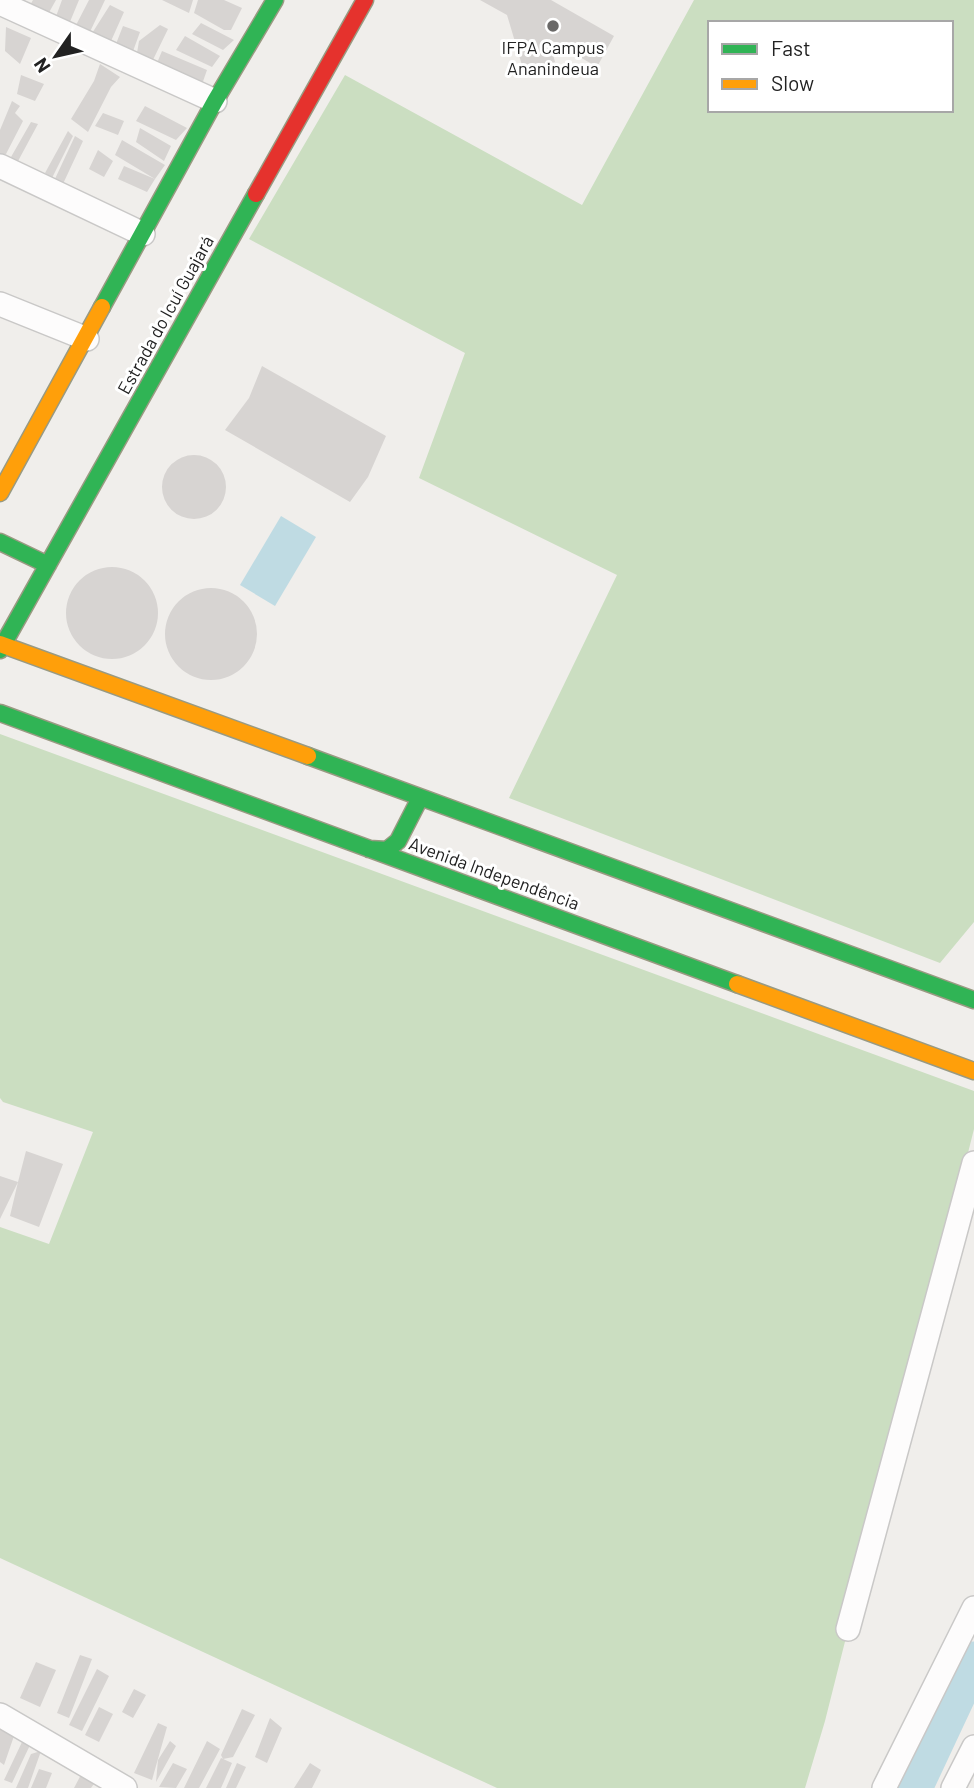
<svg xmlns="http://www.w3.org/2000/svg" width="974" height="1788" font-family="Barlow,sans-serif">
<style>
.forest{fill:#cbdec1;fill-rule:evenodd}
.water{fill:#bfdbe3}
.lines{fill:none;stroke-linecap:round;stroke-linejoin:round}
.river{stroke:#bfdbe3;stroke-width:37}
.building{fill:#d7d4d2}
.street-casing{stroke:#c9c8c7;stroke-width:26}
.fast-casing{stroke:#999a82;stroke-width:19}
.slow-casing{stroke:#999a82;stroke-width:19}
.jam-casing{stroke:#999a82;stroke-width:19}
.street{stroke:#fdfcfc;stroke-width:23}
.fast{stroke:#30b455;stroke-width:16}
.slow{stroke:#ff9f0a;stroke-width:16}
.jam{stroke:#e5322d;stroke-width:16}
.poi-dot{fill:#6a6968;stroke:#fff;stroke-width:2.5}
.labels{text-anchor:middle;stroke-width:6;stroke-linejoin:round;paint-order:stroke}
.poi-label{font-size:18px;fill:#222;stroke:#fff}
.street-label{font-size:18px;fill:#222;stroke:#fff}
</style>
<rect width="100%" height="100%" fill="#f0eeeb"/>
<!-- forest -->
<path class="forest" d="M694,0H974V922L940,963L509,798L617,575L419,478L465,353L249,239L345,75L582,205ZM710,23H951V110H710Z
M0,734L974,1091V1129L825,1721L805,1788H497L0,1558V1227L49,1244L93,1132L3,1102L0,1098Z"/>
<!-- water -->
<path class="water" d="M281,516L316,537L275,606L240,585Z"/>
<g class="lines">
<!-- river -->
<path class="river" d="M914,1788L974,1660"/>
</g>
<!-- building -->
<path class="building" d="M33,0H56L47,16L29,7Z
M62,0H79L67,29L54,22Z
M89,0H105L88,36L74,29Z
M162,0H193L189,13Z
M198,0H224L242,8L231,30H224L194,13Z
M480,0H551L614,36L597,67L549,39L555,62L524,72L507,15Z
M110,5L124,12L107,50L89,38Z
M201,23L234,40L223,50L192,34Z
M160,25L168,29L150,66L136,59L139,41Z
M123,26L140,32L132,54L114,49Z
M6,27L31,38L20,64L5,51Z
M185,36L220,56L212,67L176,50Z
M162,51L207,70L200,90L157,63Z
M100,64L120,77L111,87L88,132L71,119L94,81Z
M21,75L44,84L35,101L17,94Z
M12,101L20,106L15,113L23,121L6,154L0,156V130Z
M145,106L187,128L176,140L136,121Z
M103,113L124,121L118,135L95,126Z
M31,122L38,124L17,163L11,157Z
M140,128L171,146L164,161L136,142Z
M68,131L73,136L52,178L45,173Z
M75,136L83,141L62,186L54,181Z
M122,140L165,165L155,179L115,155Z
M98,150L113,161L104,177L89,169Z
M124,166L155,179L147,192L118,179Z
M262,366L386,436L368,477L350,502L225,430L249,398Z
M162 487a32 32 0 1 1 64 0a32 32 0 1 1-64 0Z
M66 613a46 46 0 1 1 92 0a46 46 0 1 1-92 0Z
M165 634a46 46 0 1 1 92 0a46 46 0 1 1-92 0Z
M26,1151L63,1164L39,1227L10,1216L18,1182L0,1219V1176L18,1182Z
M80,1655L92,1659L69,1718L57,1713Z
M36,1662L56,1670L40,1707L20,1698Z
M97,1669L109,1676L82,1731L69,1725Z
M134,1689L146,1695L133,1718L122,1712Z
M99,1707L113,1714L99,1742L85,1735Z
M242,1709L255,1715L233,1757L223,1759L221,1755Z
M270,1718L282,1728L267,1763L255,1757Z
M158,1723L167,1727L152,1780L134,1773Z
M0,1729L14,1736L4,1765L0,1762Z
M23,1740L31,1743L12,1783L4,1780Z
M170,1741L176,1746L156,1782L158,1760Z
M207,1741L220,1749L199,1788H184Z
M41,1751L28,1788H16L31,1754Z
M221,1758L232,1763L221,1788H206Z
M173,1763L187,1769L176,1788L159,1787Z
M237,1763L246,1767L236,1788H226Z
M310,1763L321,1770L312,1788H294Z
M39,1769L52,1773L46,1788H31Z
M83,1771L96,1781L91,1788H74Z"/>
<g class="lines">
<!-- street casing -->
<g class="street-casing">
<path id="street" d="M0,3L215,101
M0,166L143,234
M0,304L87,339
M848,1629L974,1163
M0,1715L125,1788
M884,1788L974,1608
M953,1788L974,1747"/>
</g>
<!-- fast casing -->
<g class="fast-casing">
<path id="fast" d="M102,307L215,101L275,0
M0,542L48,565
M0,650L256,194
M0,713L737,984
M308,756L974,1000
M369,849L387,850L398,841L419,800"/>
</g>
<!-- slow casing -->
<g class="slow-casing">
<path id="slow" d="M0,493L102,307
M0,644L308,756
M737,984L974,1071"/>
</g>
<!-- jam casing -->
<g class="jam-casing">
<path id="jam" d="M256,194L365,0"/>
</g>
<!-- street -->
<use href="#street" class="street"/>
<!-- fast -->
<use href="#fast" class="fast"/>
<!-- slow -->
<use href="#slow" class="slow"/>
<!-- jam -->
<use href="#jam" class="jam"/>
</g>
<!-- markers -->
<circle class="poi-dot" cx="553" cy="26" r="7"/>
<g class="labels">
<!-- poi labels -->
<g class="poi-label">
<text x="553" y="54">IFPA Campus<tspan x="553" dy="21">Ananindeua</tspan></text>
</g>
<!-- street labels -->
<g class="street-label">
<text transform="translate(166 315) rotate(-61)" y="6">Estrada do Icuí Guajará</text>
<text transform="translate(494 874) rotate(20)" y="6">Avenida Independência</text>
</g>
</g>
<!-- legend -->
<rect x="708" y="21" width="245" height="91" fill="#ffffff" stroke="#a7a7a7" stroke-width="2"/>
<rect x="722" y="44" width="35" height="10" fill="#30b455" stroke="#a7a7a7" stroke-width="2"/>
<text x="771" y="56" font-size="21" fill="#222222">Fast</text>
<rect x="722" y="79" width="35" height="10" fill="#ff9f0a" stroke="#a7a7a7" stroke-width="2"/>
<text x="771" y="91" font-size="21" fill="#222222">Slow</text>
<!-- north arrow -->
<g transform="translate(56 56) rotate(236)" stroke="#ffffff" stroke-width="5" paint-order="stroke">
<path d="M0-5L12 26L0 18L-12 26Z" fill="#222222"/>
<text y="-10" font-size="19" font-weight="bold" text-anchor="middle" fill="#222222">N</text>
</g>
</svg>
